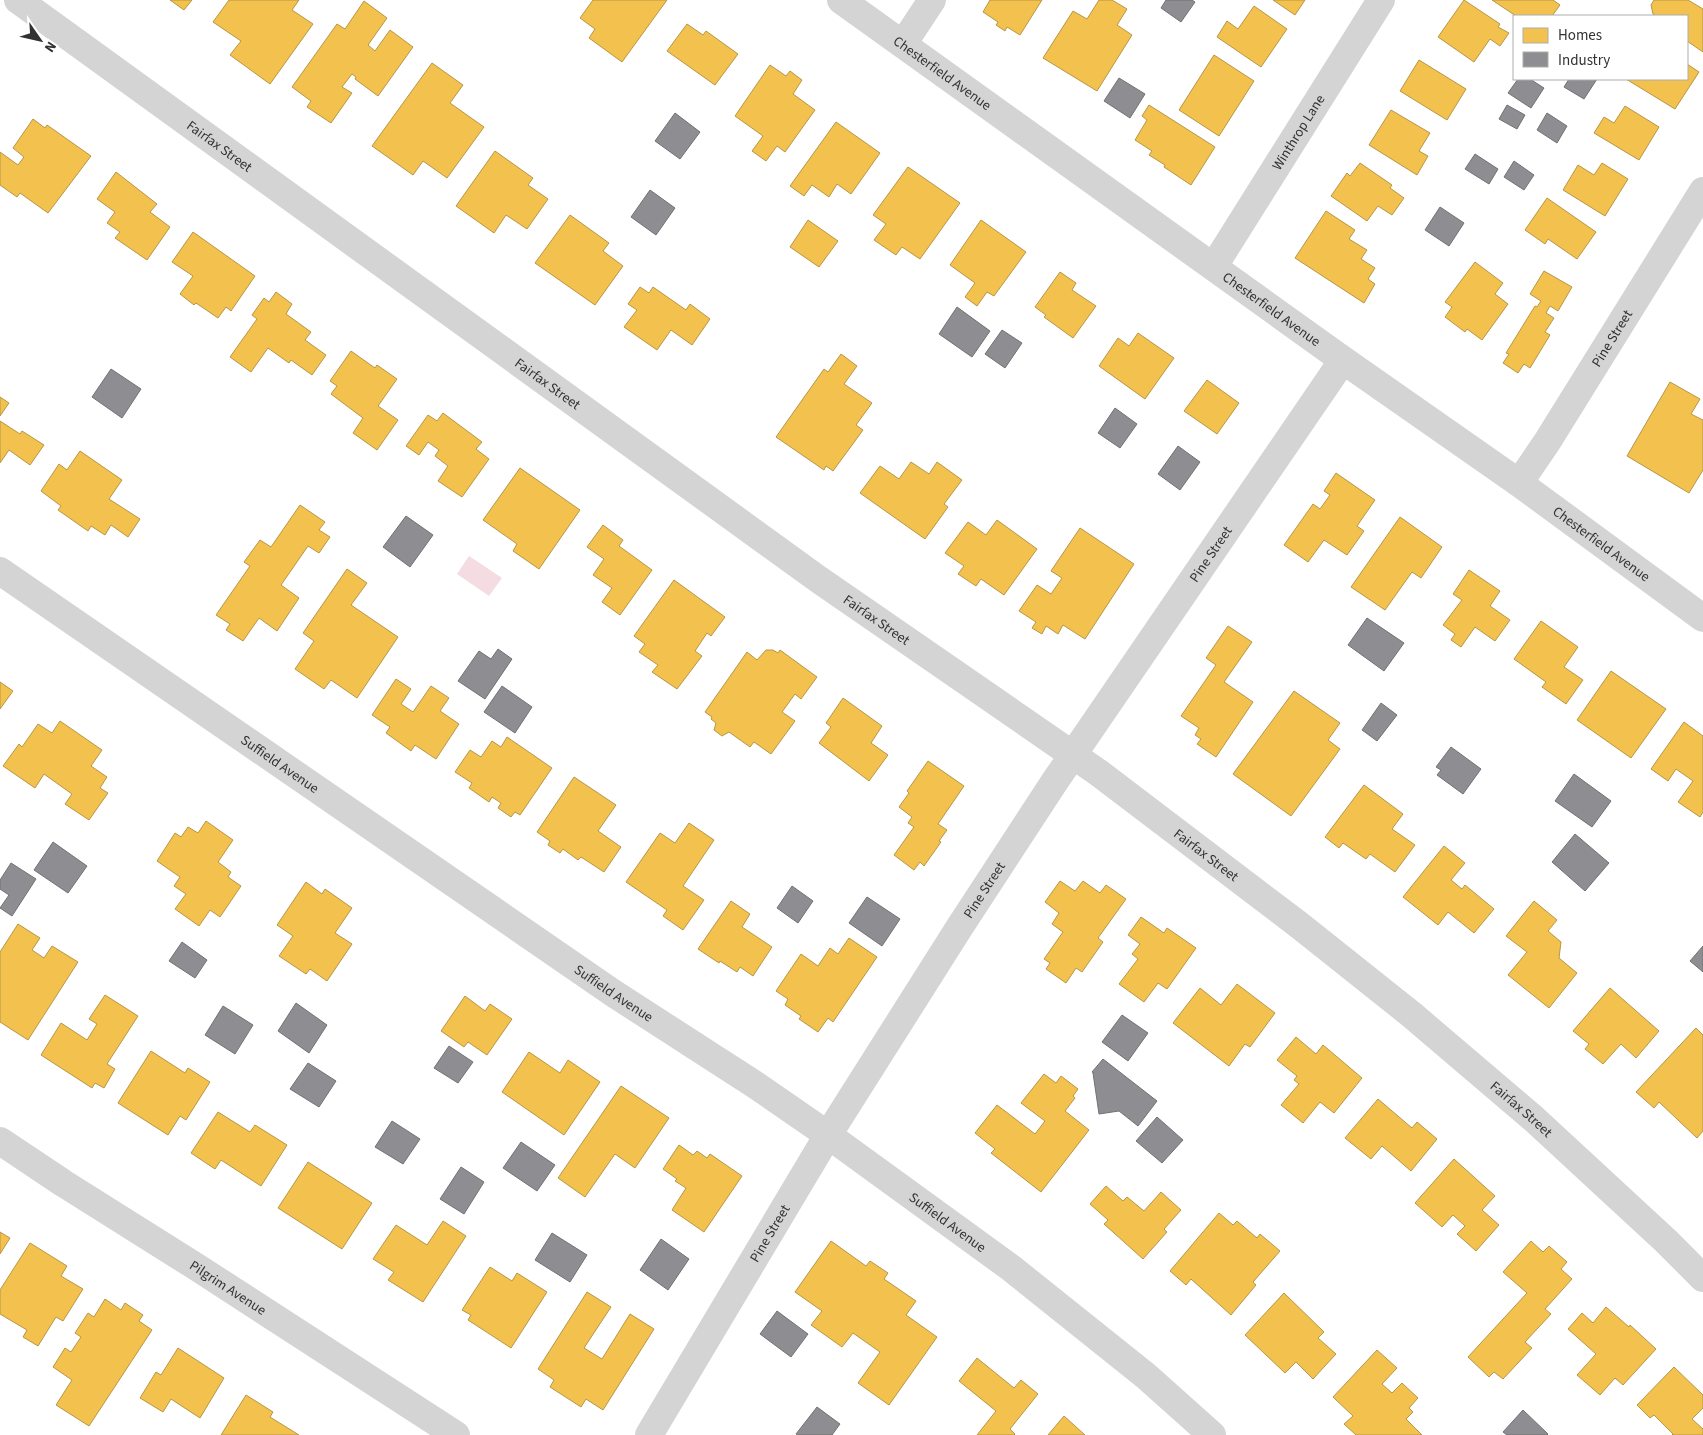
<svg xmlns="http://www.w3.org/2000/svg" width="1703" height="1435" font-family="'Source Sans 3',sans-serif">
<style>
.water{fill:#f4dce2}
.homes{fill:#f2c14e;stroke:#b89646}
.industry{fill:#8d8d92;stroke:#727275}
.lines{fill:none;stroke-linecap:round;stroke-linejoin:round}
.street{stroke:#d4d4d4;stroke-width:28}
.labels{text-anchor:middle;stroke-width:5;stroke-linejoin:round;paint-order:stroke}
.street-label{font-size:14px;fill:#323232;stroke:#fff}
</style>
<rect width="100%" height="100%" fill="#fff"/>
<!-- water -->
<path class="water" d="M469,556L502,578L489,596L457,574Z"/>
<!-- homes -->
<path class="homes" d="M170,0H192L184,10Z
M229,0H299L292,10L313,24L270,84L230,55L241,41L213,22Z
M593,0H667L622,62L589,38L595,29L580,18Z
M990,0H1042L1020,35L1007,27L1005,31L996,25L998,22L983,12Z
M1099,0H1112L1127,9L1117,25L1132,35L1097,91L1043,58L1073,11L1087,19Z
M1273,0H1305L1295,15Z
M1464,0L1500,24L1498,27L1509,33L1500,46L1490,39L1474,62L1438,37Z
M1492,0H1553L1560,5L1552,16H1516Z
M1654,0H1688L1703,9V52L1687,41V16H1656L1653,14L1651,5Z
M364,1L387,18L368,45L375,51L390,30L413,47L378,96L355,79L356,77L352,74L342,87L352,93L331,123L307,107L311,101L292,87L337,24L345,29Z
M1254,6L1287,29L1261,67L1217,37L1227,21L1238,29Z
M687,24L703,35L706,31L738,54L715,85L667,51Z
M1214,55L1254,81L1219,136L1179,110Z
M1419,60L1466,89L1447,120L1400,91Z
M432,63L463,85L450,103L484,127L447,178L423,161L413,175L372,146Z
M1687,64L1699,72L1675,109L1626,79H1687Z
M770,65L786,76L790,71L802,80L793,94L815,110L785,152L777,146L766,161L752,151L763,136L735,116Z
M1149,105L1215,147L1191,185L1164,167L1165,165L1149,155L1152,151L1135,140L1147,120L1142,116Z
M1625,106L1659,127L1639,160L1594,133L1604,117L1614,123Z
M1391,110L1430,133L1419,151L1428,156L1417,175L1369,145Z
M33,119L45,128L47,125L91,156L48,213L20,193L17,197L0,185V152L18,165L24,157L13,148Z
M836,122L880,153L851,194L837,184L829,197L812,185L804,196L790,186Z
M495,151L533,178L528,185L548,199L527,229L506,215L494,233L456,206Z
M1360,163L1392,185L1390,188L1404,198L1392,215L1378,206L1367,221L1331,196L1347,173L1350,176Z
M1602,163L1628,179L1605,216L1563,190L1578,165L1594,175Z
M908,167L960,203L920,259L902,247L896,255L874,240L886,224L873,215Z
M116,172L157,204L150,212L170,227L147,260L115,238L120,232L107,223L115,212L97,199Z
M1547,198L1596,232L1577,259L1548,239L1545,244L1525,230Z
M1326,211L1355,230L1349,239L1367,250L1361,259L1375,268L1368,279L1375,284L1364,303L1295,258Z
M570,215L609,243L603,251L623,266L595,305L535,263Z
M808,220L838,241L819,267L790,247Z
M981,220L1026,252L994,296L987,292L977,306L965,297L975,283L950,265Z
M193,232L255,276L231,311L226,307L218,318L196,303L194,305L180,294L193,276L172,262Z
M1475,262L1503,283L1495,294L1508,304L1482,340L1467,329L1465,332L1445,317L1452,307L1445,302Z
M1544,271L1572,287L1558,311L1550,306L1546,313L1554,318L1545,332L1550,335L1530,368L1524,364L1518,373L1503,363L1509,354L1506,353L1535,306L1537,307L1541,301L1530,294Z
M1060,272L1076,283L1072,290L1096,306L1073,338L1044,317L1046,315L1035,307Z
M640,287L649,293L653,287L686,310L690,304L710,319L692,345L671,330L657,350L624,327L637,310L628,304Z
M276,292L292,304L286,314L311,332L305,340L326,355L312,375L291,360L289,363L268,348L251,372L230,357L257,319L252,315L264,298L269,302Z
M1138,333L1174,358L1145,399L1099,366L1118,338L1129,346Z
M351,351L375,368L377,365L397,379L378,406L398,420L377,450L353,433L363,418L331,394L337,386L330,381Z
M841,354L857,366L844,384L872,403L856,425L863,430L833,471L826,466L824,470L776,437L824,369L828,372Z
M1207,380L1239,403L1217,434L1184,411Z
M1670,382L1700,399L1691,414L1703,420V470L1689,493L1627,456Z
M0,397L9,403L0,416Z
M443,413L482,442L476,449L489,459L462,497L438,481L448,466L435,456L439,450L428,442L419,455L406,446L428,415L437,421Z
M0,421L20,434L22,431L44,445L30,465L9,450L0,463Z
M80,451L122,480L109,499L140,519L128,537L111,525L105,535L91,526L88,531L58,510L61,506L41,491L59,464L67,470Z
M911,462L929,474L937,462L962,480L944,504L948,507L925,539L860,493L880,466L899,479Z
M520,468L580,510L539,569L513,551L517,544L483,520Z
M1336,473L1375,500L1357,526L1364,531L1347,555L1324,540L1308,562L1284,545L1313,504L1320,509L1330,495L1324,491Z
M300,505L325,522L319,530L330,537L319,553L308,546L281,585L299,598L277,631L259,618L243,641L226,630L230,624L216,615L250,566L244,562L260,540L271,547Z
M1400,517L1442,547L1421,578L1412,572L1385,610L1351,587Z
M997,520L1037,549L1004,595L981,579L976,586L958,574L964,566L945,553L968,522L986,535Z
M603,525L623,540L619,546L652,570L620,615L602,602L612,588L593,575L604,559L587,547Z
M1080,528L1134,564L1085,639L1063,625L1058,634L1046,626L1042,634L1032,628L1036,622L1019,611L1037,585L1051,594L1062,578L1051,571Z
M347,569L367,583L351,605L398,637L357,698L331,680L324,689L295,669L314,641L303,633Z
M1469,570L1500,591L1490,606L1510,620L1495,641L1475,627L1461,647L1451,640L1455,634L1443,625L1462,600L1453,594Z
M674,580L725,617L711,636L707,633L695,651L702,656L677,689L652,672L658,665L639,652L645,644L634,636Z
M1541,621L1578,647L1564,667L1583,680L1566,704L1542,687L1546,682L1514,659Z
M1228,626L1252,642L1224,682L1253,702L1216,757L1197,744L1201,739L1195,735L1199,728L1181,716L1216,665L1206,658Z
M766,650H773L778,653L780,650L817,677L801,699L795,694L782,712L795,721L771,754L754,742L750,747L729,732L722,736L714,730L716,723L711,719L712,717L705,712L747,652L757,660Z
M1611,671L1666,709L1631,758L1577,720Z
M396,679L411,689L401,704L413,712L431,686L449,698L440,711L459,724L436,759L415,745L411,751L386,733L390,727L372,715Z
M0,682L13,691L0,709Z
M1294,691L1340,723L1328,740L1340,749L1291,816L1233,774Z
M843,698L882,726L871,743L888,755L869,781L819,743L831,727L826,723Z
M60,721L102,750L91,766L107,777L100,788L108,793L89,820L65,804L72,794L44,774L35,788L3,766L19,744L22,747L38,724L52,733Z
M1684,722L1703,736V812L1700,817L1678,802L1693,781L1676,769L1668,781L1651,769Z
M507,737L552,768L520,815L515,812L511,817L498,808L501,803L492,797L489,802L469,788L472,783L455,772L470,750L481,757L492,741L501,747Z
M928,761L964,786L938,824L947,830L939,841L941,842L924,866L920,862L914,870L894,855L914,827L908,823L912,817L899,807L909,793L907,791Z
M574,777L616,805L598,831L621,847L604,872L581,857L578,860L563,849L560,853L548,845L550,841L537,832Z
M1364,785L1403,814L1392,829L1415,845L1395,872L1370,854L1366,859L1343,843L1339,848L1325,837Z
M206,821L233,840L218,862L231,872L228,877L241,886L220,917L210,910L199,926L175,909L186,894L174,886L180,877L157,861L175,833L181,837L188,827L198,833Z
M689,823L714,840L683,886L704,900L683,930L663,916L667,910L626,882L660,833L675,843Z
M1444,846L1465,863L1451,880L1462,889L1465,885L1494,909L1474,933L1448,912L1438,925L1403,897Z
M1060,881L1075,891L1083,881L1100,893L1106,885L1126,899L1098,938L1103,942L1082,972L1076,968L1066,983L1046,969L1050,963L1044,959L1063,932L1052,924L1059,913L1045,902Z
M306,882L322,894L325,889L352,908L335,933L352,944L327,981L310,969L306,974L279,956L293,936L277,925Z
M731,901L750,914L742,927L772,947L753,976L740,967L737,972L720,961L719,963L698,949Z
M1534,901L1557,920L1548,931L1561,942L1559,958L1577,973L1549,1008L1508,975L1527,952L1506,936Z
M1141,917L1164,933L1167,928L1196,948L1167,989L1158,983L1144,1002L1119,984L1138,959L1132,954L1140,944L1128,935Z
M18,924L40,938L32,950L44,958L52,946L78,962L28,1040L0,1022V952Z
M849,938L877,957L833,1022L828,1018L818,1032L799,1019L801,1016L785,1005L788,999L776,991L801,954L818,966L830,948L838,954Z
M1237,984L1275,1013L1250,1047L1245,1044L1229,1066L1173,1023L1200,988L1221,1005Z
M1610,988L1659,1031L1636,1058L1621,1044L1603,1064L1585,1049L1589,1044L1573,1031Z
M105,995L138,1016L107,1064L115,1069L104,1088L95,1083L92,1088L41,1055L61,1023L87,1040L97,1024L89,1019Z
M465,996L485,1011L490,1004L512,1019L487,1055L468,1042L464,1047L441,1031Z
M1696,1028L1703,1035V1131L1697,1138L1659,1102L1654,1108L1636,1092Z
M1296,1037L1316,1054L1323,1045L1362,1078L1334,1113L1320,1102L1303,1123L1281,1105L1299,1084L1294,1080L1297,1076L1277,1060Z
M151,1051L185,1073L188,1068L210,1082L186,1120L180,1116L168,1135L118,1103Z
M529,1052L560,1073L568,1060L600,1082L564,1135L502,1092Z
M1044,1074L1056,1083L1061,1076L1078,1089L1073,1096L1075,1098L1065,1111L1089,1130L1041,1192L991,1153L995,1149L975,1133L997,1105L1035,1134L1045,1121L1021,1103Z
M621,1086L669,1118L635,1168L615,1154L585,1197L558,1178Z
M1378,1099L1412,1128L1417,1122L1437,1139L1411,1171L1382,1146L1371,1159L1345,1138Z
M218,1112L250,1132L255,1125L287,1145L261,1186L221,1160L215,1169L191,1153Z
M679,1145L693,1155L697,1151L707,1158L710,1154L742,1176L704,1232L672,1210L686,1188L675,1181L677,1179L663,1169Z
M1454,1159L1495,1196L1482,1210L1499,1225L1476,1251L1457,1234L1465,1226L1453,1215L1442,1227L1415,1203Z
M308,1162L372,1203L342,1249L278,1208Z
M1106,1186L1123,1201L1127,1197L1144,1211L1161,1192L1181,1210L1164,1229L1167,1232L1143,1259L1104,1224L1108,1220L1090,1204Z
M1219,1213L1233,1225L1237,1221L1257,1238L1260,1234L1280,1251L1253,1282L1256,1285L1231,1315L1191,1279L1186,1285L1170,1271Z
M443,1221L466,1236L423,1302L388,1280L394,1272L373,1259L396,1225L427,1245Z
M0,1232L10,1238L0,1254Z
M831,1241L866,1266L870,1261L888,1273L884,1279L916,1301L906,1315L937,1337L889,1405L858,1383L880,1352L853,1333L842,1347L811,1325L822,1311L795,1292Z
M1531,1241L1543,1252L1549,1246L1567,1262L1561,1269L1572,1279L1545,1309L1551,1314L1525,1342L1532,1348L1503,1379L1494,1372L1489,1377L1468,1357L1527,1293L1503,1272Z
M30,1243L67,1266L61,1276L83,1289L63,1321L56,1317L38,1346L23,1337L27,1330L0,1314V1290Z
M490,1267L512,1281L517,1273L547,1292L511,1348L468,1320L471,1315L462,1310Z
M587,1292L611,1307L584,1348L602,1359L630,1314L654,1329L603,1410L586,1399L581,1407L550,1387L554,1380L538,1369Z
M1284,1293L1324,1332L1318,1338L1336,1354L1313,1379L1296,1362L1285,1373L1245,1335Z
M105,1299L121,1310L125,1303L143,1315L139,1321L152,1330L89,1426L56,1405L72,1380L53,1367L65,1348L71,1352L81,1337L75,1333L88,1313L94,1317Z
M1606,1307L1629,1327L1630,1325L1656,1349L1623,1385L1615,1378L1600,1395L1577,1375L1596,1354L1568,1329L1582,1313L1593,1323Z
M178,1348L224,1378L200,1418L171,1399L163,1412L140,1398L156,1372L161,1375Z
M1377,1350L1397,1368L1382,1384L1392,1393L1402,1383L1418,1398L1409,1408L1413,1412L1406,1419L1422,1435H1356L1344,1424L1353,1416L1333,1397Z
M977,1358L1014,1388L1021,1380L1038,1394L1010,1429L1015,1434L1014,1435H977L996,1411L959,1381Z
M1674,1367L1703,1395V1408L1692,1419L1703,1429V1435H1672L1673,1434L1654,1415L1650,1418L1637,1405Z
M246,1395L273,1412L270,1417L299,1435H221Z
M1064,1416L1085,1435H1048Z"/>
<!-- industry -->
<path class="industry" d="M1166,0H1192L1195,2L1181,22L1161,8Z
M1119,78L1145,94L1130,118L1104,101Z
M1518,79H1530L1544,88L1531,108L1508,93Z
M1569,79H1597L1584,99L1564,87Z
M1507,105L1525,115L1517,129L1499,119Z
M675,113L700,132L680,159L655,141Z
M1547,113L1567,126L1557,143L1537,130Z
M1475,154L1498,169L1489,184L1465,169Z
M1514,161L1534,175L1524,190L1504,177Z
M650,190L675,208L656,235L631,217Z
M1440,207L1464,223L1449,246L1425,230Z
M957,307L990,331L972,357L939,334Z
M1002,330L1022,343L1005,368L985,354Z
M111,369L141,389L122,418L92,397Z
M1115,408L1137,424L1120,448L1098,433Z
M1178,446L1200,462L1180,490L1158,474Z
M406,516L433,535L410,567L383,547Z
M1367,618L1404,643L1384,671L1348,645Z
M498,649L512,659L485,699L458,681L479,651L491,659Z
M502,686L532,707L515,733L484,712Z
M1381,703L1397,715L1377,741L1362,730Z
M1451,747L1481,769L1463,794L1437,775L1441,770L1436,767Z
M1574,774L1611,801L1592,827L1555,801Z
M1575,834L1609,863L1585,891L1552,862Z
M53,842L87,866L68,893L34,870Z
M11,863L36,879L12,916L0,908L9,895L0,889V880Z
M792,886L813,901L798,923L777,908Z
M867,897L900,919L882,946L849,923Z
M182,942L207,960L195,978L169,961Z
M1703,946V972L1690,961Z
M296,1003L327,1025L309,1053L278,1031Z
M223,1006L253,1025L235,1054L205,1035Z
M1122,1015L1148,1033L1128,1061L1102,1042Z
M449,1046L473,1062L458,1083L434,1068Z
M1103,1059L1157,1101L1138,1126L1119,1111L1099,1114L1093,1073H1094L1092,1072Z
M308,1063L336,1081L319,1107L290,1089Z
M1157,1117L1183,1140L1162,1163L1136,1141Z
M392,1121L420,1139L403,1164L375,1147Z
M521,1142L555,1165L537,1191L503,1168Z
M461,1167L484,1182L464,1214L440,1199Z
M552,1233L587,1255L570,1282L535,1260Z
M661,1239L689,1259L668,1290L640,1270Z
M777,1311L808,1334L791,1357L760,1334Z
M817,1407L840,1424L832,1435H798L796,1434Z
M1523,1410L1548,1434L1547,1435H1507L1503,1432Z"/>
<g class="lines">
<!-- street -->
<g class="street">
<path id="s1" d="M18,0L818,579L1099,773L1299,925L1412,1015L1534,1119L1666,1241L1703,1278"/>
<path id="s2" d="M841,0L1343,360L1519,483L1703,618"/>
<path d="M903,44L932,0"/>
<path id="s3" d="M1214,266L1381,0"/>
<path id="s4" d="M1519,483L1547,442L1703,191"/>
<path id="s5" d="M0,571L613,993L757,1086L828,1135L1011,1268L1146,1376L1212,1435"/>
<path id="s6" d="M0,1141L63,1183L195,1266L456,1435"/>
<path id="s7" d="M649,1435L828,1135L959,928L1055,781L1343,360"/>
</g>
</g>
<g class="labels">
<!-- street labels -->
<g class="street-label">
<text dy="5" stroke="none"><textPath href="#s2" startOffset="125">Chesterfield Avenue</textPath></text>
<text dy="5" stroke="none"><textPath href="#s3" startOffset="158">Winthrop Lane</textPath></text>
<text dy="5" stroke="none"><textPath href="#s1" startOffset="249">Fairfax Street</textPath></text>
<text dy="5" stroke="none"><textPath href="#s2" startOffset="530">Chesterfield Avenue</textPath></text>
<text dy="5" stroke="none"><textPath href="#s4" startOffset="172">Pine Street</textPath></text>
<text dy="5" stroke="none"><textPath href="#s1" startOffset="654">Fairfax Street</textPath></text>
<text dy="5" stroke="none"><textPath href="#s2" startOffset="935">Chesterfield Avenue</textPath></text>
<text dy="5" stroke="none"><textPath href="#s7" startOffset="1045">Pine Street</textPath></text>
<text dy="5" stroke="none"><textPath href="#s1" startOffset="1059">Fairfax Street</textPath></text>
<text dy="5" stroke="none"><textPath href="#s5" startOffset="340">Suffield Avenue</textPath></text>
<text dy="5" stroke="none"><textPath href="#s1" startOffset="1464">Fairfax Street</textPath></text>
<text dy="5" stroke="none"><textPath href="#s7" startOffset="640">Pine Street</textPath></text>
<text dy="5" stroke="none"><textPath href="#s5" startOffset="745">Suffield Avenue</textPath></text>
<text dy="5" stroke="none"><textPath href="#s1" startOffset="1869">Fairfax Street</textPath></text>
<text dy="5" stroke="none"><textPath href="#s5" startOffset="1150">Suffield Avenue</textPath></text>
<text dy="5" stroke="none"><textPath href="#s7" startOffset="235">Pine Street</textPath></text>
<text dy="5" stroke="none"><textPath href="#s6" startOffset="271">Pilgrim Avenue</textPath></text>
</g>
</g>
<!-- legend -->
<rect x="1513" y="15" width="175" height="65" fill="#ffffff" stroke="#adadad"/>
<rect x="1523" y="28" width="25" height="15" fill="#f2c14e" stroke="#adadad"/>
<text x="1558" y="40" font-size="15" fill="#323232">Homes</text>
<rect x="1523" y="52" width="25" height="15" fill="#8d8d92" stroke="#adadad"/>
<text x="1558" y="65" font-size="15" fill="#323232">Industry</text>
<!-- north arrow -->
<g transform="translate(40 40) rotate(124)" stroke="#ffffff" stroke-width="4" paint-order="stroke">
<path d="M0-4L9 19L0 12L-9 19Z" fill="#323232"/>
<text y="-8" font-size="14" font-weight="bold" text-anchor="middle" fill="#323232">N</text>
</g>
</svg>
